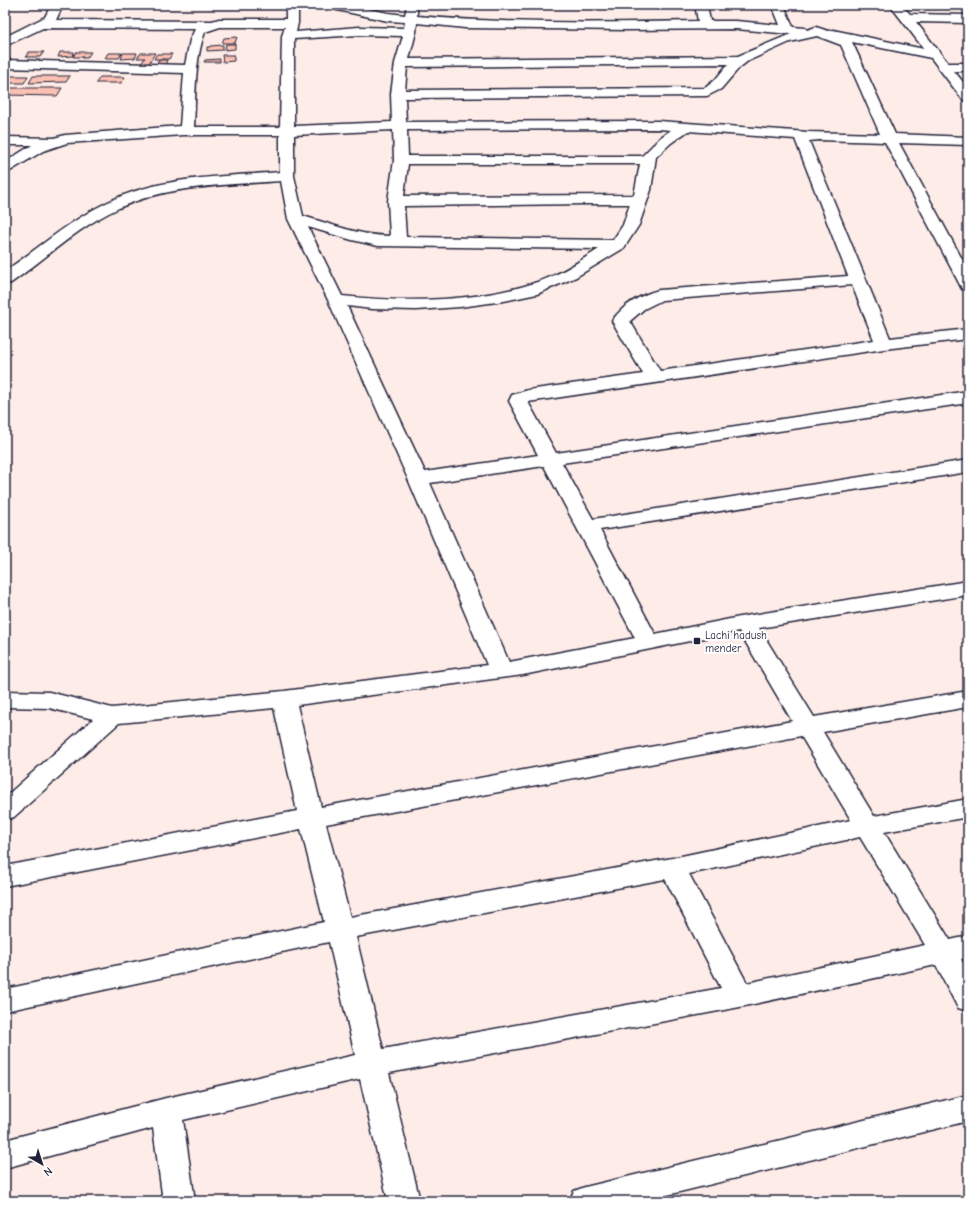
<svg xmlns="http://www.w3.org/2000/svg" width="973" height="1206" font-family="'Comic Neue',sans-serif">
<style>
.building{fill:#fac0b2;stroke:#22223b}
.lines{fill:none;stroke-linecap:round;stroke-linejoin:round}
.street-casing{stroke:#22223b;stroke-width:3}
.street{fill:#fff;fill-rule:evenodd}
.poi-dot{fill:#22223b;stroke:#fff;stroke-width:1.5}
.labels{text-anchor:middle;stroke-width:4;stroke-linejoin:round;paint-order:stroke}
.poi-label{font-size:11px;fill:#22223b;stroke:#fff;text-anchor:start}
</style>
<rect width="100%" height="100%" fill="#feece8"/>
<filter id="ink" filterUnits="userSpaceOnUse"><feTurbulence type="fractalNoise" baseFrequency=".025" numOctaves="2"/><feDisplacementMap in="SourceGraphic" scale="8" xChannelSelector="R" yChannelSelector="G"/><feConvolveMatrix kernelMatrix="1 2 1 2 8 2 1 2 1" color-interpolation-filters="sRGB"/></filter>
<g filter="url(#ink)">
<!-- building -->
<path class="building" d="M237,37L235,43H222L224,38Z
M226,44H235V49L225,50Z
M223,45V50L207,51V47H210V46Z
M29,52H44L40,57H26Z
M60,52H74L73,56L58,57Z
M76,52H91L87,58H82L83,57H73Z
M108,53H122L119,58H105Z
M123,53H137L135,58L121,59Z
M141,53H155L148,65L141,64L145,58H137Z
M157,54H172L169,59H154Z
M222,55H234V61L223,62Z
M220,59V62H204L205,60Z
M158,60H167L165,65H157Z
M11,76H28L24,83H6Z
M33,76H70L66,82L29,83Z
M100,77H125L121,83H96Z
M5,88H62L57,96L5,95Z"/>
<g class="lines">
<!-- street casing -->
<g class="street-casing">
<path id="street" d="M51,5H63L56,20L212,21L219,19H286V5H298V23L296,32L359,27L404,28L405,22L388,21L333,9L329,8L327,5H350L388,13L405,15L407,5H417V16C510,24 605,23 698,21L695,5H707L710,21H736L780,25L772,5H784L793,27L805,28L807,30L816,27L828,31L833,30L924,49L890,5H902L910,14L968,15V23L916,22L948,63H968V71H954L968,88V101L963,100L931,58L852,42L895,134L968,137V145L899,143L968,270V290L962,289L960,285L885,142L819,140L809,141L890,338L968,329V339L884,349L528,402L556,453L968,391V403L562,463L593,519L968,460V472L600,530L655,634L745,616L968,581V595L759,628L814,717L968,691V707L823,732L874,816L968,799V817L884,832L950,940L968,936V958L961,959L968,973V1011L958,1008L936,965L740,1007L389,1073L420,1201H388L360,1079L183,1120L195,1201H163L153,1128L5,1168V1140L166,1098L355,1055L329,942L5,1011V989L324,922L301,829L5,886V866L297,811L274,708L119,723L14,817L5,820V797L93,719L49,708L5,707V691L49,692L112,708L284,691L487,665L408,479L328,300L288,219L281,181C227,185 169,185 119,208C79,226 46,258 11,283L5,284V271C39,248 69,221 106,203C159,176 222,177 280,172V135H183L67,143L43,151L10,171L5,172V162L32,145H5V137L54,138L65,135L180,126L184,73L5,68V60L185,65L190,40L195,29L43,28L5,46V37L45,17ZM417,23L465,28L627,30L736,29L791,34L738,56L409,59L416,32ZM220,27H285L282,36L280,127H194C196,95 194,62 205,32ZM359,35L403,36L395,63L391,94L392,122L294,126V39ZM817,36L841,45L880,134L808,132L659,121L406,122L405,98L707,96L721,89L739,68L748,61L790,42ZM728,64L715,80L705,88L405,90L407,67ZM659,129L671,130L661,137L642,156H408L407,130ZM393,130L394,160L388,201L390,236C360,236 331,224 303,216L294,176V135ZM688,131L795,139L848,276L659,290C640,295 623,305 612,321L643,374L528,390L512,395L509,401L538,455L425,472L347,306L372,309L416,310L460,307L504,301L537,294L576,277L624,248L639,225L651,190L656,157L671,143ZM408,164H640L634,195L404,196ZM587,204H630L623,225L613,240L406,237L404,206ZM308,227L352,240L378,246L599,249C581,260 563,273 543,280C483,302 405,303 342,296ZM852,285L874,340L660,371L630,321L644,309L662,300ZM544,466L635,638L509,662L430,483ZM739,631L792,721L321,807L297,705L523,675ZM801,736L851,820L672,858L350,917L326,824ZM860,837L925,945L747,983L689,874ZM665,879L721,988L383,1049L356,937Z
M968,1095V1121L643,1201H569L574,1191L585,1187Z"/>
</g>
<!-- street -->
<use href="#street" class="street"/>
</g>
</g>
<!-- markers -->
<rect class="poi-dot" x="693" y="637" width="8" height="8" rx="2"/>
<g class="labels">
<!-- poi labels -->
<g class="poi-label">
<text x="705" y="639">Lachi hadush<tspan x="705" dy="13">mender</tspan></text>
</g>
</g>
<!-- margin -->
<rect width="973" height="1206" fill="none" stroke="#fff" stroke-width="20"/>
<rect x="10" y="10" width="953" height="1186" fill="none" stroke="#22223b" stroke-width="1.5" filter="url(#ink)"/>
<!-- north arrow -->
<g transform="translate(42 1164) rotate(141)" stroke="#ffffff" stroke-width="3" paint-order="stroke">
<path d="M0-3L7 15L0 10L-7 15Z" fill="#22223b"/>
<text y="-6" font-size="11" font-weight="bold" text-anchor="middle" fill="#22223b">N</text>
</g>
</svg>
